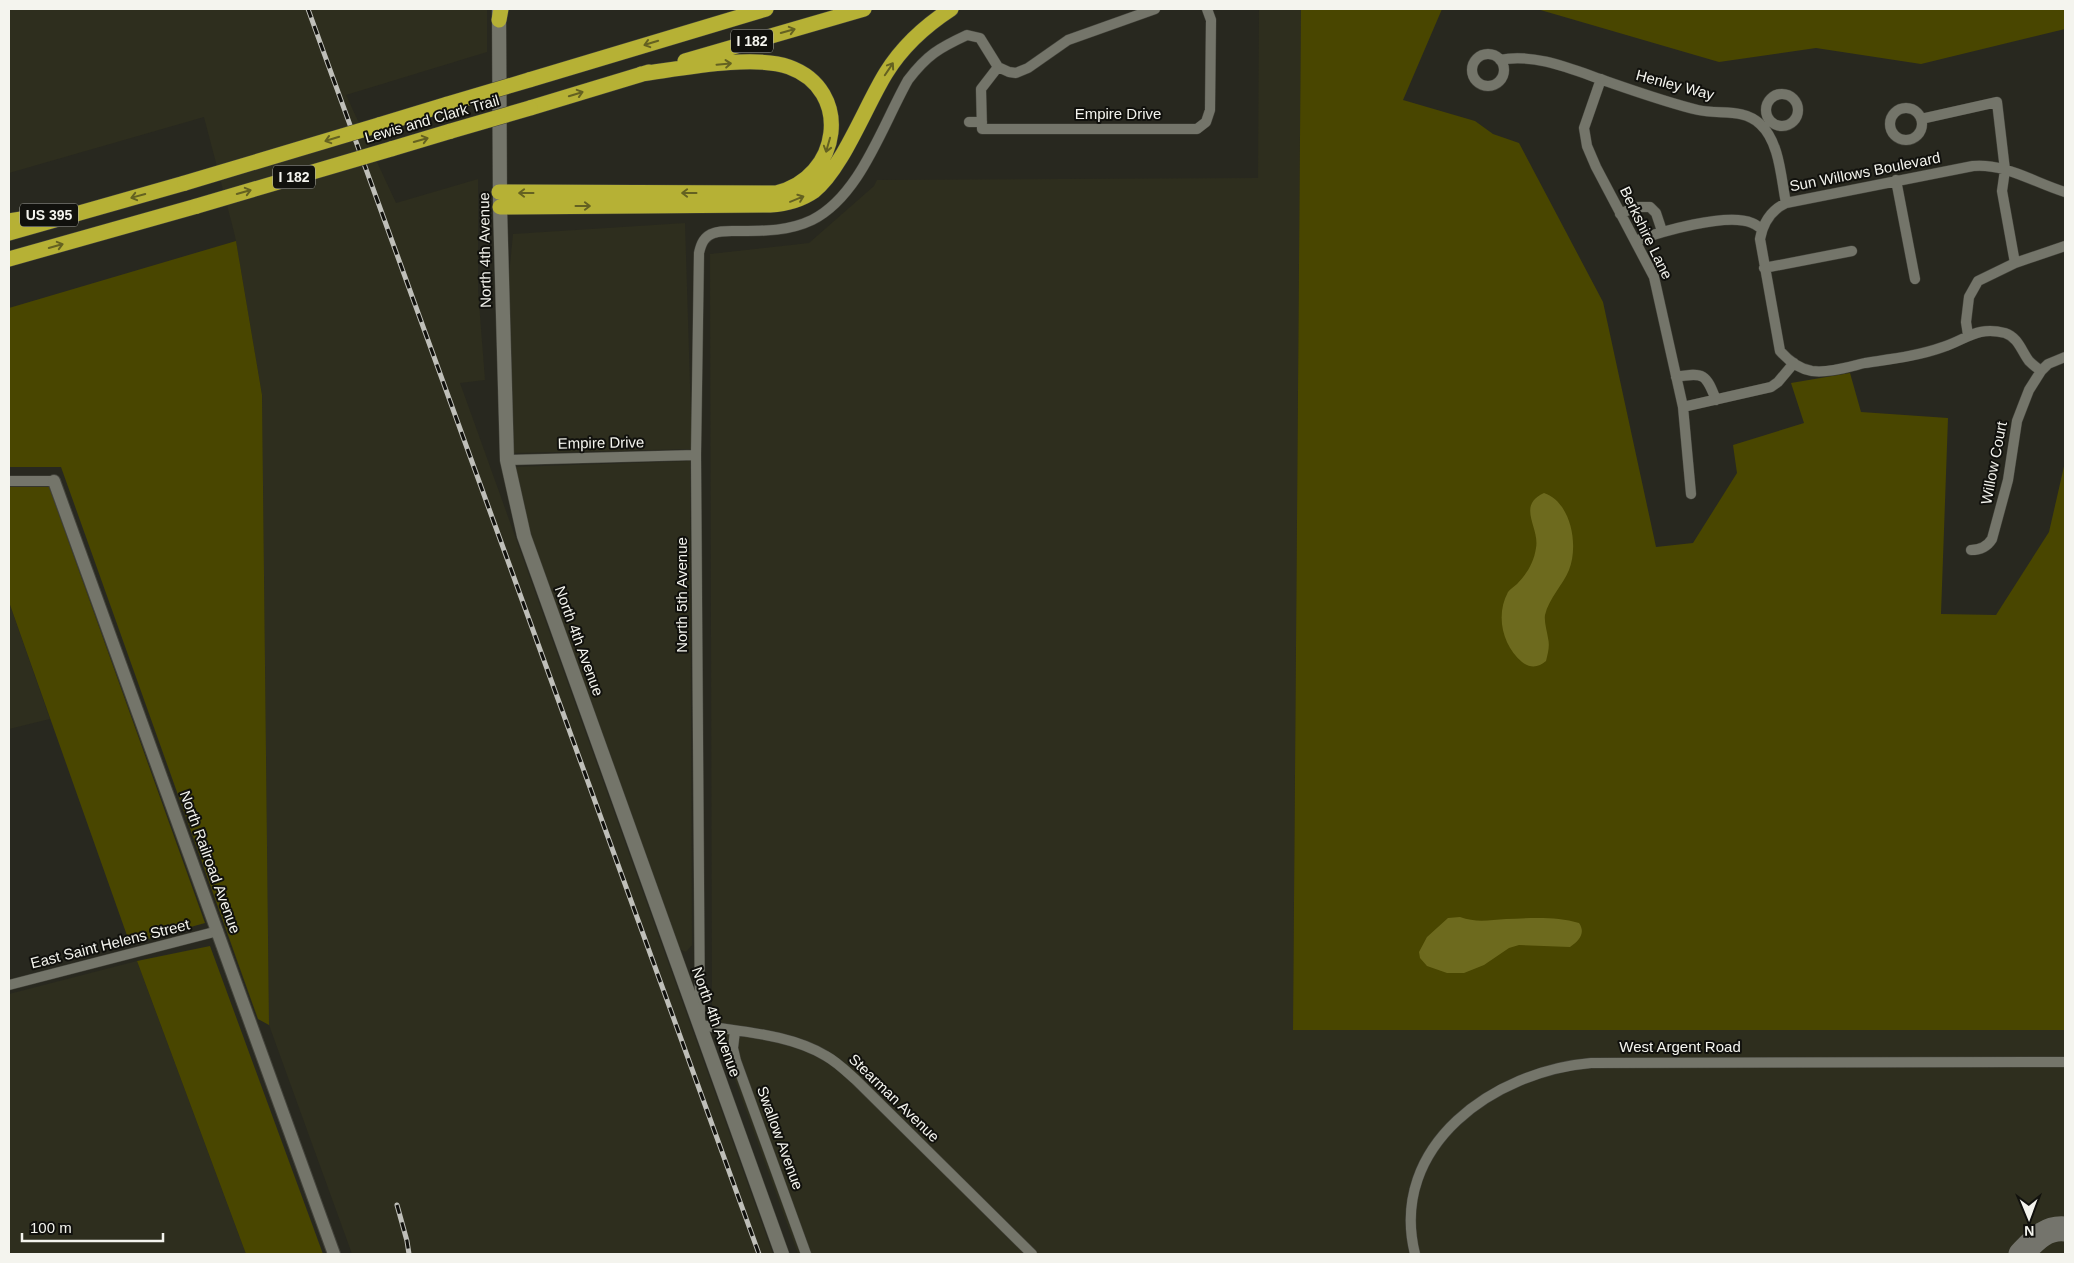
<svg xmlns="http://www.w3.org/2000/svg" width="2074" height="1263" font-family="Arial,sans-serif">
<style>
.built{fill:#2e2e1e}
.green{fill:#494600}
.water{fill:#6d6a1e}
.lines{fill:none;stroke-linecap:round;stroke-linejoin:round}
.taxiway{stroke:#74746c;stroke-width:25}
.minor-casing{stroke:#43433b;stroke-width:11}
.tertiary-casing{stroke:#43433b;stroke-width:14}
.secondary-casing{stroke:#43433b;stroke-width:15}
.motorway-casing{stroke:#43433b;stroke-width:16}
.minor{stroke:#74756a;stroke-width:10}
.tertiary{stroke:#74756a;stroke-width:12}
.secondary{stroke:#74756a;stroke-width:14}
.motorway{stroke:#b6b135;stroke-width:15}
.rail-casing{stroke:#bfbfb9;stroke-width:5}
.rail{stroke:#11110d;stroke-width:3;stroke-dasharray:9;stroke-linecap:butt}
.motorway-bridge-casing{stroke:#43433b;stroke-width:16;stroke-linecap:butt}
.motorway-bridge{stroke:#b6b135;stroke-width:15}
.oneway{stroke:#646121}
.labels{text-anchor:middle;stroke-width:4;stroke-linejoin:round;paint-order:stroke}
.shield{fill:#11110d;stroke:#b0b0aa;stroke-width:1}
.shield-label{font-size:14px;font-weight:bold;fill:#f4f4ee}
.street-label{font-size:15px;fill:#f4f4ee;stroke:#11110d}
</style>
<rect width="100%" height="100%" fill="#28281f"/>
<!-- built -->
<path class="built" d="M9,9H487V52L346,95L396,203L478,179V290L485,380L460,383L773,1254H352L269,1025L262,395L235,236L204,117L9,173Z
M1259,9H1301L1293,1030H2065V1254H798L712,1016L710,254L809,243L874,186L877,180L1258,178Z
M685,223L692,449L512,453L508,286L513,234Z
M690,461L692,945L686,952L677,948L528,532L513,467Z
M9,602L50,719L9,729Z
M137,961L246,1254H9V994Z"/>
<!-- green -->
<path class="green" d="M1301,9H1442L1403,100L1475,121L1493,134L1519,143L1603,302L1656,547L1693,543L1737,473L1733,445L1804,423L1791,383L1850,373L1861,412L1948,418L1941,614L1996,615L2049,532L2065,462V1030H1293Z
M1537,9H2065V29L1921,64L1816,48L1719,62Z
M236,241L262,395L269,1025L258,1019L61,467H9V308Z
M9,487H49L205,923L130,944L9,602Z
M210,946L323,1254H246L137,961Z"/>
<!-- water -->
<path class="water" d="M1544,493C1571,502 1579,545 1569,570C1563,585 1549,598 1545,615C1544,622 1547,631 1548,638C1550,646 1548,653 1546,661C1539,667 1531,669 1522,662C1503,646 1495,616 1508,592C1510,589 1514,587 1517,584C1527,574 1534,562 1536,548C1540,527 1516,506 1544,493Z
M1460,917C1476,923 1490,920 1506,919C1530,918 1556,916 1579,923C1586,933 1579,941 1570,947L1519,945L1509,948L1484,965L1464,973H1447L1427,966L1420,958L1419,952L1427,937L1448,918Z"/>
<g class="lines">
<!-- taxiway -->
<path class="taxiway" d="M2021,1254C2034,1241 2045,1227 2065,1229"/>
<!-- minor casing -->
<g class="minor-casing">
<path id="minor" d="M1472 70a16 16 0 1 1 32 0a16 16 0 1 1-32 0Z
M1500,60C1532,53 1569,68 1600,79C1632,90 1665,102 1698,110C1720,115 1743,108 1760,124C1780,142 1781,179 1786,203
M998,67L981,89L982,129H1197L1206,122L1210,110L1211,20L1207,9
M1601,79L1584,128L1587,146L1596,167L1654,277L1683,407L1691,494
M1766 110a16 16 0 1 1 32 0a16 16 0 1 1-32 0Z
M1890 124a16 16 0 1 1 32 0a16 16 0 1 1-32 0Z
M1921,119L1997,102L2005,170L2002,191L2015,263
M969,122H982
M1896,180L1915,279
M1620,214L1635,207H1650L1656,213L1662,231
M1635,241C1660,232 1727,212 1752,223C1755,224 1759,227 1762,229
M1764,268L1852,251
M1968,335L1966,322L1969,297L1978,281L2015,263L2065,246
M2041,371C2037,368 2033,365 2029,361C2022,352 2018,337 2005,333C1977,326 1967,339 1943,347C1918,356 1891,359 1865,363C1848,367 1829,373 1812,371C1799,369 1788,360 1780,351L1760,239C1763,223 1771,210 1786,203L1973,166C2005,163 2035,183 2065,192
M1676,377C1704,372 1706,374 1716,400
M1683,407L1771,387L1778,382L1794,363
M507,460L696,455
M9,481H54
M1971,550C1980,550 1987,547 1992,539L2008,480L2017,421L2022,408L2029,390L2041,371L2048,364L2065,357
M9,985L218,931
M735,1031L733,1048L736,1061L806,1254
M1032,1254L856,1080C847,1072 837,1062 826,1056C790,1034 741,1032 700,1025L696,455L699,253C701,244 704,236 714,233C722,230 732,231 741,231C765,231 789,231 812,220C860,196 882,126 908,80C927,55 939,48 967,35L980,38L998,67L1009,72L1016,73L1028,68L1068,40L1155,9
M1415,1254C1388,1145 1495,1071 1591,1063L2065,1062"/>
</g>
<!-- tertiary casing -->
<g class="tertiary-casing">
<path id="tertiary" d="M54,481L334,1254"/>
</g>
<!-- secondary casing -->
<g class="secondary-casing">
<path id="secondary" d="M499,10L500,207L507,460L524,536L782,1254"/>
</g>
<!-- motorway casing -->
<g class="motorway-casing">
<path id="motorway" d="M499,20L501,9
M685,61L864,9
M529,80L766,9
M530,108L649,72
M379,125L448,104
M391,149L451,131
M499,192L776,193C841,178 853,90 789,67C753,54 679,69 641,74
M500,207L770,205C786,204 801,200 814,191C842,169 866,105 886,73C902,47 925,26 951,9
M9,221L34,217
M9,233L185,183
M9,259L197,206"/>
</g>
<!-- minor -->
<use href="#minor" class="minor"/>
<!-- tertiary -->
<use href="#tertiary" class="tertiary"/>
<!-- secondary -->
<use href="#secondary" class="secondary"/>
<!-- motorway -->
<use href="#motorway" class="motorway"/>
<!-- rail casing -->
<g class="rail-casing">
<path id="rail" d="M308,9L759,1254
M397,1205L407,1241L409,1254"/>
</g>
<!-- rail -->
<use href="#rail" class="rail"/>
<!-- motorway-bridge casing -->
<g class="motorway-bridge-casing">
<path id="motorway-bridge" d="M448,104L529,80
M451,131L530,108
M185,183L379,125
M197,206L391,149"/>
</g>
<!-- motorway-bridge -->
<use href="#motorway-bridge" class="motorway-bridge"/>
</g>
<!-- one-way arrows -->
<defs><path id="oneway-shaft" d="M-6 0H5M1.5-3L5.5 0L1.5 3" fill="none" stroke-width="1.6" stroke-linecap="round" stroke-linejoin="round" transform="scale(1.25)"/></defs>
<g class="oneway">
<use href="#oneway-shaft" transform="translate(788 31) rotate(-16)"/>
<use href="#oneway-shaft" transform="translate(651 43) rotate(163)"/>
<use href="#oneway-shaft" transform="translate(724 64) rotate(-5)"/>
<use href="#oneway-shaft" transform="translate(889 69) rotate(-56)"/>
<use href="#oneway-shaft" transform="translate(576 94) rotate(-17)"/>
<use href="#oneway-shaft" transform="translate(332 139) rotate(163)"/>
<use href="#oneway-shaft" transform="translate(421 140) rotate(-16)"/>
<use href="#oneway-shaft" transform="translate(828 145) rotate(106)"/>
<use href="#oneway-shaft" transform="translate(244 192) rotate(-16)"/>
<use href="#oneway-shaft" transform="translate(526 193) rotate(-180)"/>
<use href="#oneway-shaft" transform="translate(689 193) rotate(-180)"/>
<use href="#oneway-shaft" transform="translate(138 196) rotate(165)"/>
<use href="#oneway-shaft" transform="translate(797 199) rotate(-22)"/>
<use href="#oneway-shaft" transform="translate(583 206)"/>
<use href="#oneway-shaft" transform="translate(56 246) rotate(-16)"/>
</g>
<g class="labels">
<!-- shield labels -->
<g class="shield">
<rect x="731" y="29.5" width="42" height="23" rx="4"/>
<rect x="273" y="165.5" width="42" height="23" rx="4"/>
<rect x="20" y="203.5" width="58" height="23" rx="4"/>
</g>
<g class="shield-label">
<text x="752" y="46">I 182</text>
<text x="294" y="182">I 182</text>
<text x="49" y="220">US 395</text>
</g>
<!-- street labels -->
<g class="street-label">
<text transform="translate(1675 85) rotate(15)" y="5">Henley Way</text>
<text x="1118" y="119">Empire Drive</text>
<text transform="translate(432 119) rotate(-16)" y="5">Lewis and Clark Trail</text>
<text transform="translate(1865 172) rotate(-11)" y="5">Sun Willows Boulevard</text>
<text transform="translate(1646 233) rotate(64)" y="5">Berkshire Lane</text>
<text transform="translate(485 250) rotate(-91)" y="5">North 4th Avenue</text>
<text transform="translate(601 443) rotate(-1)" y="5">Empire Drive</text>
<text transform="translate(1994 463) rotate(-79)" y="5">Willow Court</text>
<text transform="translate(682 595) rotate(-90)" y="5">North 5th Avenue</text>
<text transform="translate(579 641) rotate(70)" y="5">North 4th Avenue</text>
<text transform="translate(210 862) rotate(70)" y="5">North Railroad Avenue</text>
<text transform="translate(110 944) rotate(-14)" y="5">East Saint Helens Street</text>
<text transform="translate(716 1022) rotate(70)" y="5">North 4th Avenue</text>
<text x="1680" y="1052">West Argent Road</text>
<text transform="translate(894 1098) rotate(44)" y="5">Stearman Avenue</text>
<text transform="translate(780 1138) rotate(70)" y="5">Swallow Avenue</text>
</g>
</g>
<!-- border -->
<rect width="2074" height="1263" fill="none" stroke="#f4f4ee" stroke-width="20"/>
<!-- north arrow -->
<g transform="translate(2029 1218) rotate(179)" stroke="#11110d" stroke-width="4" paint-order="stroke">
<path d="M0-4L9 19L0 12L-9 19Z" fill="#f4f4ee"/>
<text y="-8" font-size="14" font-weight="bold" text-anchor="middle" fill="#f4f4ee">N</text>
</g>
<!-- scale -->
<path d="M22 1233v8h141v-8" fill="none" stroke="#f4f4ee" stroke-width="2.5"/>
<text x="30" y="1233" font-size="15" fill="#f4f4ee" stroke="#11110d" stroke-width="4" paint-order="stroke">100 m</text>
</svg>
